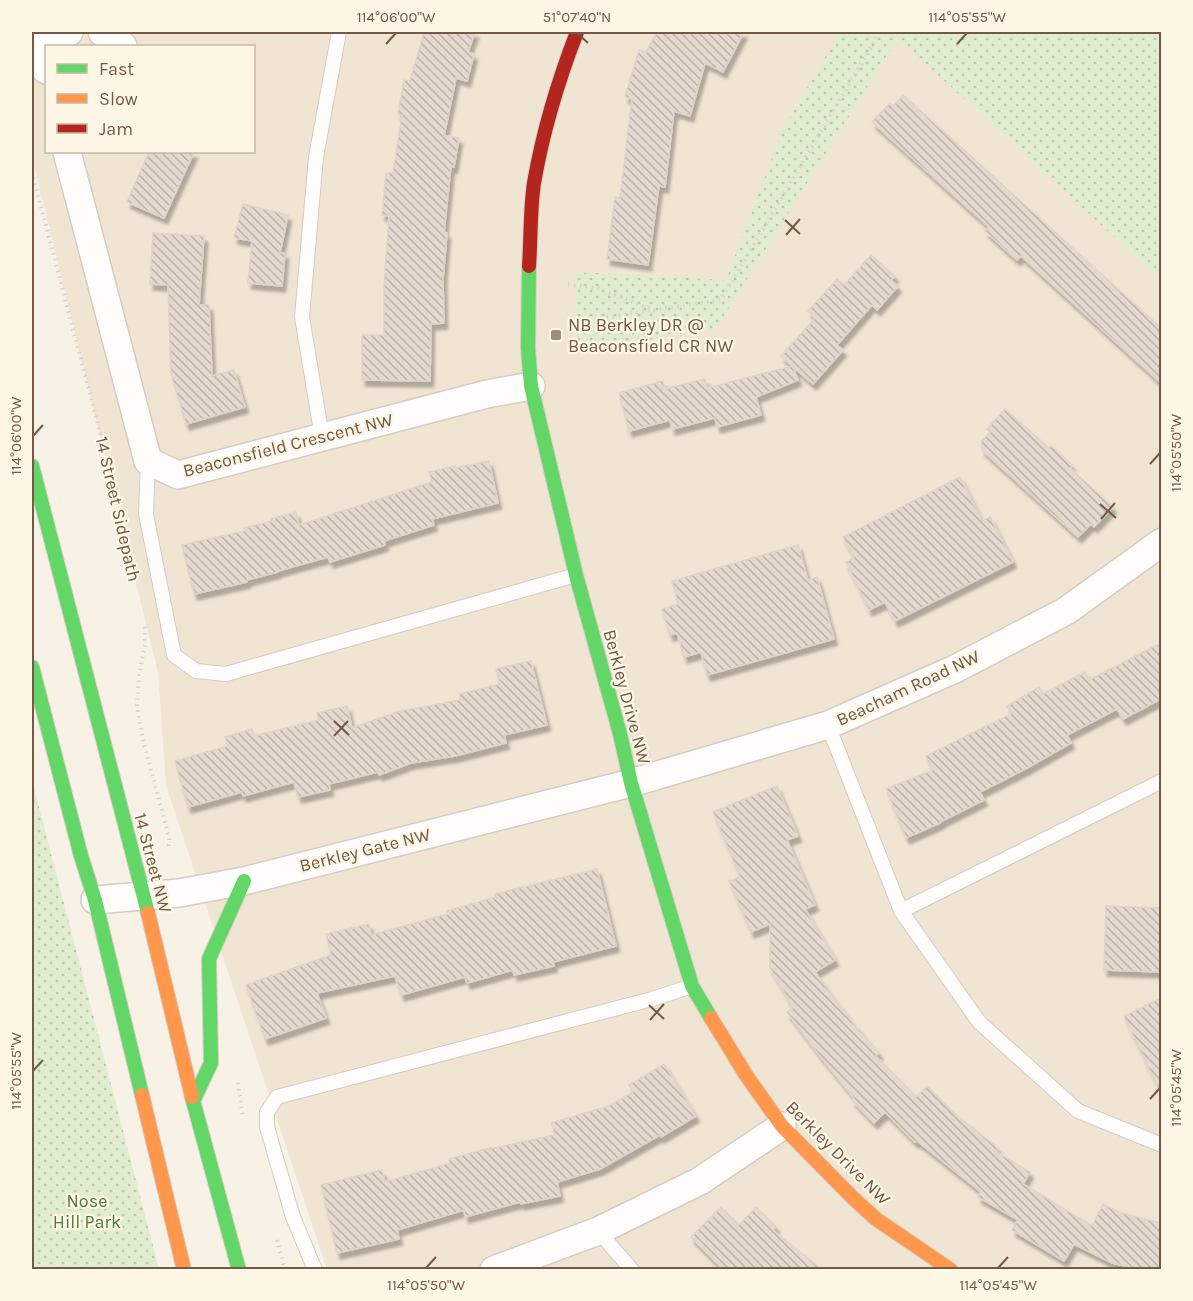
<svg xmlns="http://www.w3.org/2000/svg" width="1193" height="1301" font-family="Karla,sans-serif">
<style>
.residential{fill:#f0e4d3;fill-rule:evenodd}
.park{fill:url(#park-dots)}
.building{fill:url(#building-back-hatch);stroke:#dfd4c9;stroke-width:1.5;filter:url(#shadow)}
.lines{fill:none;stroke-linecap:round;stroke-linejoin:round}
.lane-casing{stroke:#d6ccc2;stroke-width:16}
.street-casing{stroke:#d6ccc2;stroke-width:30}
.fast-casing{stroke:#d6cdc3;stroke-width:16}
.slow-casing{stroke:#d6cdc3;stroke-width:16}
.jam-casing{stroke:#d6cdc3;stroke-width:16}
.path{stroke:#d9d1cb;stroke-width:4;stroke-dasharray:1.5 4.5;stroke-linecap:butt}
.lane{stroke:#fefdfb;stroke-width:14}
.street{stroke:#fefdfb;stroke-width:27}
.fast{stroke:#63d668;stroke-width:14}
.slow{stroke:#ff974d;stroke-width:14}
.jam{stroke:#b3261e;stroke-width:14}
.ticks{fill:none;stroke:#745947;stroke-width:2}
.poi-dot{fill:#a28e7f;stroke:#fff7e6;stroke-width:2}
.labels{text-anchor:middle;stroke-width:4.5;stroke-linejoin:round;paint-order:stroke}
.poi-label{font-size:18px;fill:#745947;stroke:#fff7e6;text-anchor:start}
.street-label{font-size:18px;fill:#745947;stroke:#fff7e6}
.park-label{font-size:18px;fill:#4d7a3f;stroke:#fff7e6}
.neatline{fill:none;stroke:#745947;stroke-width:2}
.ticks-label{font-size:15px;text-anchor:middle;fill:#745947}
</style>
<defs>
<pattern id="park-dots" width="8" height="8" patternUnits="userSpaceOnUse" patternTransform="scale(1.5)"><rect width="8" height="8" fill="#e0edd0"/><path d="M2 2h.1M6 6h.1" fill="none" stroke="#bac3ab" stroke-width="1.8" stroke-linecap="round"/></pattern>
<pattern id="building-back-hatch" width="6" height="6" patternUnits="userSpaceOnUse" patternTransform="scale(1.5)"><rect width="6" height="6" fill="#e3d9ce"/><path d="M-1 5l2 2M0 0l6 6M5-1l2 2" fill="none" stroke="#bdb3a9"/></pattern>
<filter id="shadow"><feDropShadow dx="3.5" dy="6" stdDeviation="1.5" flood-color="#0004"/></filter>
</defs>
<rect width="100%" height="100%" fill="#f7f1e6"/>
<!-- residential -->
<path class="residential" d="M32,32H1161V1269H327L166,785L158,672L32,157ZM46,46H254V152H46Z"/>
<!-- park -->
<path class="park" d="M840,32H1161V280L898,38L717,327L577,353L575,272L726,280L783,129Z
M32,780L159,1269H32Z"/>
<!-- building -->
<path class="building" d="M424,32H475L468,52L474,54L467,81L456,78L444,136L459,138L454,167L451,166L444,232L447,233L443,279L444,323L431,324L430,381L362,380V335H384V286L389,216L382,215L386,173H393L402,115L398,114L404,80L410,81Z
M657,32H744L723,72L705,63L690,116L674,111L665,187L659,186L648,265L607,259L615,197L620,198L632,99L625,97L639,50L646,52Z
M903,95L1161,328V383L1021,256L1017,260L985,231L989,227L872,122L890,103L893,106Z
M149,152H194L164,218L127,202Z
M243,204L288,215L280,253H285L282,286L248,283L252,241L234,238Z
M153,233L204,236L199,305H209L212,376L234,370L245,407L186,424L171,374L168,285L150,284Z
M871,255L895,276L891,280L898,286L877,310L872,305L837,345L843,350L813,384L793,367L798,380L756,397L761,415L717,427L715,418L672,429L670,420L629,431L619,393L663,381L665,389L705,379L707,388L792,366L781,356L815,318L808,311L837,279L844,285Z
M1005,409L1049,448L1051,446L1072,465L1070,468L1113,507L1094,527L1091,524L1078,537L982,450V441L990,432L987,429Z
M489,461L498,503L432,519L434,525L384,541L385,545L330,562L328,557L278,571V572L247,580V582L194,594L182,545L245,531L244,528L272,521L271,519L296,512L299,525L432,482L429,472L455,466V468Z
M960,477L982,521L990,517L1013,562L895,621L885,602L869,610L846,562L854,558L843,537Z
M798,545L808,581L817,577L834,639L707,675L701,652L684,657L677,633L670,635L662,609L678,604L672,581Z
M1161,643V699L1123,719L1117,709L1067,735L1071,743L1027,768L980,792L984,800L940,822V823L906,838L886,789L933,770L926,756L1011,714L1007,706L1039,687L1043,694L1085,672L1089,680Z
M531,661L547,725L504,735L506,743L455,756L411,763L379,775L378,772L329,784L330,790L298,797L294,782L243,796L242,792L188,807L175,761L228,746L225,737L252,729L254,736L319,720L317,713L347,706L352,728L400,711L461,700L459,694L500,684L496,669Z
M777,786L798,836L787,840L815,905L805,909L835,960L815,972L858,1030L859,1029L879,1053L876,1056L916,1097L927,1086L953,1112L998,1148L995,1151L1030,1172L1023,1184L1092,1226L1103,1204L1121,1213L1161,1223V1269H1139L1112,1263L1074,1244L1064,1261L1012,1230L1018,1220L978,1197L981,1192L917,1141L915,1142L885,1112L874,1123L852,1100L854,1098L820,1056L787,1012L793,1007L770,968V924L751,932L729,881L740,877L713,812Z
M597,869L616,946L553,962L554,966L514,975L513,970L467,983L465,977L401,995L395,976L317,993L326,1018L265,1039L246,985L331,955L326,934L369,924L371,935L448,914L447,911L496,897L495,894Z
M1106,906L1161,908V972L1104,970Z
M1161,998V1094L1124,1016Z
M664,1064L696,1116L661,1137L660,1135L600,1169L557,1182L560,1196L521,1204L520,1202L465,1217L464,1210L397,1230L399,1239L337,1253L321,1185L382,1170L385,1182L450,1163L449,1159L490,1148V1149L555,1135L551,1123L609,1106L633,1092L629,1085Z
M721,1207L739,1225L756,1207L776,1227L773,1230L821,1269H723L691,1237Z"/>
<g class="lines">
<!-- lane casing -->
<g class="lane-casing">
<path id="lane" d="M322,437L302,317L316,157L339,32
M148,461L146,514L174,655L196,671L226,674L576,575
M828,725L901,911L979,1022L1078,1111L1162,1145
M901,911L1162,781
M598,1231L632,1270
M315,1270L293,1217L267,1127V1112L277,1097L652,999L692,986"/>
</g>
<!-- street casing -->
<g class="street-casing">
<path id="street" d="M37,32L46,70
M102,32L111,35L123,46
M39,38L69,32
M67,152L148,461L178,475L487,394L531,386
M95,900L179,893L244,881L631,783L828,725L955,669L1066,611L1162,542
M494,1270L598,1231L700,1181L782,1126"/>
</g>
<!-- fast casing -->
<g class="fast-casing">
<path id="fast" d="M529,266L528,348L531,386L576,575L620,734L631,783L692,986L711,1018
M32,466L148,913
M32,667L81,856L95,900L142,1095
M192,1097L239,1270
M193,1101L211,1063L209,959L244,881"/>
</g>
<!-- slow casing -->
<g class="slow-casing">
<path id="slow" d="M148,913L192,1097
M711,1018L746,1075L782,1126L853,1198L876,1219L951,1270
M142,1095L184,1270"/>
</g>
<!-- jam casing -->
<g class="jam-casing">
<path id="jam" d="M529,266C531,240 530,209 534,183C543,131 558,81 577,32"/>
</g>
<!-- path -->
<path class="path" d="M32,172L111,475L134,579
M568,284L598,288L654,310L721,300L880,32
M571,322L653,310
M145,627V645L139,675L137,707L143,740L169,837V849
M238,1083L243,1117
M277,1240L285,1270"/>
<!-- lane -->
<use href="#lane" class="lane"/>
<!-- street -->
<use href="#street" class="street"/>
<!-- fast -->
<use href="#fast" class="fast"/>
<!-- slow -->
<use href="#slow" class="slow"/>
<!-- jam -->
<use href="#jam" class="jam"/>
</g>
<!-- ticks -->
<path class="ticks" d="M577,33L588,43M386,44L396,33M957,44L967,33M785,220L800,234M786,235L800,219M33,436L43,425M1150,464L1160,453M1100,504L1116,518M1101,519L1115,503M334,721L349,735M334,736L348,721M649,1005L664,1019M650,1020L664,1004M33,1071L43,1060M1150,1099L1160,1088M426,1268L436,1257M998,1268L1008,1257"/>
<!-- markers -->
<rect class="poi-dot" x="550" y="329" width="12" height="12" rx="3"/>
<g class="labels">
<!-- poi labels -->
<g class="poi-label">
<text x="568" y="331">NB Berkley DR @<tspan x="568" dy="21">Beaconsfield CR NW</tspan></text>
</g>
<!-- street labels -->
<g class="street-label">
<text transform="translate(288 445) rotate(-14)" y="6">Beaconsfield Crescent NW</text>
<text transform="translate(118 509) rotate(77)" y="6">14 Street Sidepath</text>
<text transform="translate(908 688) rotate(-25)" y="6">Beacham Road NW</text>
<text transform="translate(627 697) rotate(75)" y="6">Berkley Drive NW</text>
<text transform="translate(365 850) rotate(-14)" y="6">Berkley Gate NW</text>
<text transform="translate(153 863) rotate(75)" y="6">14 Street NW</text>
<text transform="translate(838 1153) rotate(45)" y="6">Berkley Drive NW</text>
</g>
<!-- park labels -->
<g class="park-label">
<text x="87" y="1207">Nose<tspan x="87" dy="21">Hill Park</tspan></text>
</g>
</g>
<!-- border -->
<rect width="1193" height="1301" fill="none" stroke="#fff7e6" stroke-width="66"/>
<!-- legend -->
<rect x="45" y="45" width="210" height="108" fill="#fff7e6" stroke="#c7b8a6" stroke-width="1.5"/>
<rect x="57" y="64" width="30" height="9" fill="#63d668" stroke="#c7b8a6" stroke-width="1.5"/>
<text x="99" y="75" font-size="18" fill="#745947">Fast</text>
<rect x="57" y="94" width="30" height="9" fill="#ff974d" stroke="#c7b8a6" stroke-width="1.5"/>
<text x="99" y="105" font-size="18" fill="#745947">Slow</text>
<rect x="57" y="124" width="30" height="9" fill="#b3261e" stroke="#c7b8a6" stroke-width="1.5"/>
<text x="99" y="135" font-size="18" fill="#745947">Jam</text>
<rect x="33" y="33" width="1127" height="1235" class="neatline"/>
<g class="ticks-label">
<text x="396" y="22">114°06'00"W</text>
<text x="577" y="22">51°07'40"N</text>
<text x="967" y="22">114°05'55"W</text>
<text transform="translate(16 436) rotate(-90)" y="5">114°06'00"W</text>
<text transform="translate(1176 453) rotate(-90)" y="5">114°05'50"W</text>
<text transform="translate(16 1071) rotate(-90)" y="5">114°05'55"W</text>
<text transform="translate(1176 1088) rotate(-90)" y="5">114°05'45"W</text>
<text x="426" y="1290">114°05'50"W</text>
<text x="998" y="1290">114°05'45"W</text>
</g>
</svg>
